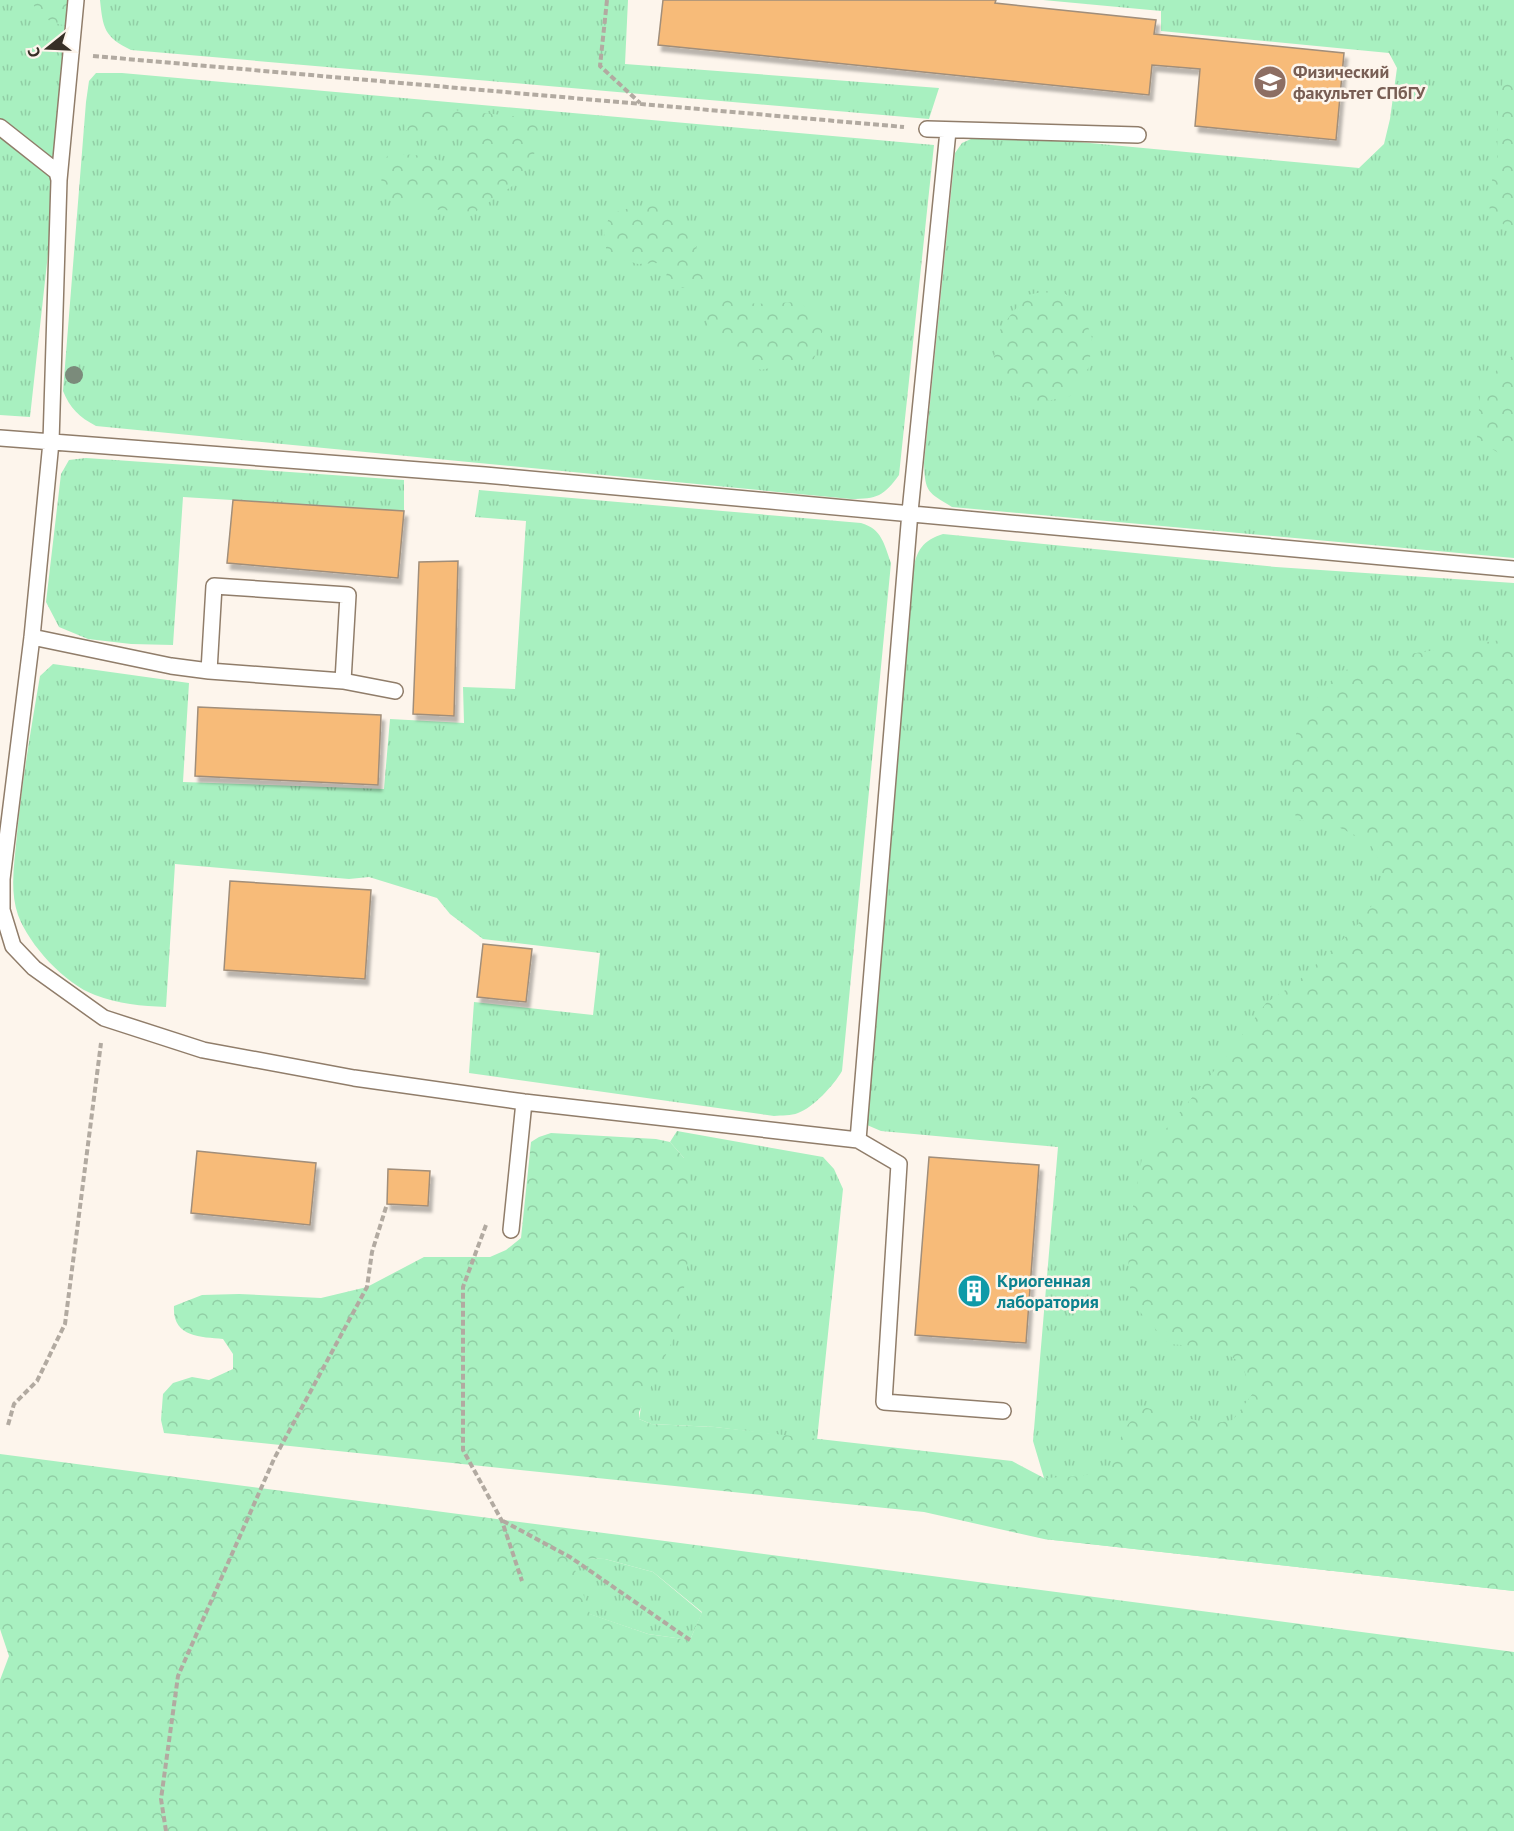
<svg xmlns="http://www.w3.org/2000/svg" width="1514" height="1831" font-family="'PT Sans',sans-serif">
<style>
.grass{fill:url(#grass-tufts)}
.forest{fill:url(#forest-crowns);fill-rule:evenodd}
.building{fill:#f7bb79;stroke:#a18e7a;stroke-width:1.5;filter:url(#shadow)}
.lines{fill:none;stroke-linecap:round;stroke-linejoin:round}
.lane-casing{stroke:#907d6a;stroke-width:18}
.path{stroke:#b2aaa1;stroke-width:4;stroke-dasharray:6 3;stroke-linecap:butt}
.lane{stroke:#fff;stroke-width:15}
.tree{fill:#7b8b7b}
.labels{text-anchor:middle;stroke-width:5;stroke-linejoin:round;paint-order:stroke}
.education-label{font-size:18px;font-weight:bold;fill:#785e54;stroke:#fdf5ec;text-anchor:start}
.culture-label{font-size:18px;font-weight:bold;fill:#0d838f;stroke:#fdf5ec;text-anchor:start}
</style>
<defs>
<pattern id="grass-tufts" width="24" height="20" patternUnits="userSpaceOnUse" patternTransform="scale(1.5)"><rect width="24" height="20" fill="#a8f0c0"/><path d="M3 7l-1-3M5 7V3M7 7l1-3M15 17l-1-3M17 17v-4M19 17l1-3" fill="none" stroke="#91cea5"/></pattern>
<pattern id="forest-crowns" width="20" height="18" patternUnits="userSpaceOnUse" patternTransform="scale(1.5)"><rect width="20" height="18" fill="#a8f0c0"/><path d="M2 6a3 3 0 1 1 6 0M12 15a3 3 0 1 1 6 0" fill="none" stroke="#91cea5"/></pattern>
<filter id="shadow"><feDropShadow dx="3.5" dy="6" stdDeviation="1.5" flood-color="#0004"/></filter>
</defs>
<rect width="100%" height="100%" fill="#fdf5ec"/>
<!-- grass -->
<path class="grass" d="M0,0H73L57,172L30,417L0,415Z
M100,0H628L625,64L939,88L929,119L131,50C104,37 103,28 100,0Z
M1043,0H1514V558L952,507C928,492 925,493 924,463L955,153L962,143L980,135L1036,138L1359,168L1384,144L1390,119L1397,68L1389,53L1161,31V11Z
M96,73H122L934,145L899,475C884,496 877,499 851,499L96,426C79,417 70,408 63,391L86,102L89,81Z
M86,458L404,480V511L183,497L173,645L131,644L88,639L59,627L46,602L61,474L69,460Z
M479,490L861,523C882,529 884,544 891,563L842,1071C834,1085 813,1108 798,1113C791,1116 782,1115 774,1116L469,1073L474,1002L593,1015L600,953L483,939L450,914L437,898L369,877L349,879L175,864L166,1007C142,1006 118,1004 95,995C65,984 29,945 18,915C9,889 15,860 17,834C22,781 31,729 40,676L53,664L189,683L183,782L384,789L390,719L464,723L463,687L515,689L526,521L475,517Z
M943,534L1276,567L1514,583V1591L1044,1539V1478L1033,1441L1058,1147L881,1131L867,1125L861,1111L913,571C916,551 923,540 943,534Z
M677,1131L823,1157L834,1169L843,1189L817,1440L715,1427L651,1424L639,1419L684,1158L670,1142Z
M570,1557L605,1559L653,1572L702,1613L690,1640L648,1634L589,1614Z"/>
<!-- forest -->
<path class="forest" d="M31,0H73L72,25C54,27 38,16 31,0Z
M1514,70V231L1491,216L1488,199L1497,158L1498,111L1504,74Z
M421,107L542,119L533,159L515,184L475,212L427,209L386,198L378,167L390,153L425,156L441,161H456L463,154L465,143L458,135L439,137L406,130L404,123L405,114L413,108Z
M658,206L688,226L696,246L703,279L683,288L666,281L667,269L658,263L638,264L607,255L604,233L610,214L633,207Z
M1058,289L1080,304L1092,338L1089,367L1070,396L1033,404L1008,392L999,376L994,357L1001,327L1027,295Z
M725,297L756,304L798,302L826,319L814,359L761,370L735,356L709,334L704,308Z
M1514,354V463L1477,439L1480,394L1496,371Z
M1514,638V1591L1044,1539L924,1512L164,1433L161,1420L163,1394L173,1383L192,1377L209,1380L233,1369V1354L223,1339C200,1337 172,1337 174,1306L202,1295L239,1294L321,1298L367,1287L424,1257H490L506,1250L521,1238L531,1142L539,1137L551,1133L656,1139L670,1142L684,1158L690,1179L691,1241L678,1329L639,1412V1419L651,1424L715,1427L1012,1461L1044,1478L1083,1476L1110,1466L1124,1429L1143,1407L1211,1424L1233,1420L1253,1393L1241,1363L1218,1348L1169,1344L1131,1302L1127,1239L1142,1158L1228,1054L1266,1003L1296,983L1355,928L1376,900L1382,881L1380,861L1369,842L1332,824L1296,820L1290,769L1298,723L1338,672L1403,655Z
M0,1454L1514,1652V1831H0V1680L9,1656L0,1629ZM571,1558L605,1559L653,1572L702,1612L690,1640L648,1634L590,1614Z"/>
<!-- building -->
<path class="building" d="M663,0H996L995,3L1156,20L1154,34L1344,53L1336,140L1195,126L1200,69L1152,65L1149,95L658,45Z
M233,500L404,511L398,578L227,563Z
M458,561L454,716L413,714L419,562Z
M198,707L381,715L378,785L195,776Z
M230,881L371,890L365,979L224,970Z
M483,944L532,949L526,1002L477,997Z
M197,1151L316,1163L310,1225L191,1213Z
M929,1157L1039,1165L1026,1343L915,1335Z
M388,1169L430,1171L428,1206L387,1204Z"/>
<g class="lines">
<!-- lane casing -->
<g class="lane-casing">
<path id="lane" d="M76,0L59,180L51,442L32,637L2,879V910L13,946L34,968L104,1018L203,1050L354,1078L524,1102L858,1140L899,1164L884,1402L1003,1411
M0,127L57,172L59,180
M927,129L1138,135
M0,438L485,475L1514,569
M32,637L171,666L209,671L343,681L395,691
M209,671L214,586L348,595L343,681
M858,1140L910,512L948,131
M511,1230L524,1102"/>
</g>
<!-- path -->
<path class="path" d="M607,0L600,66L640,103
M93,56L904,127
M486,1225L463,1287V1450L502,1521L522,1581
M8,1425L14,1404L37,1381L65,1324L101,1043
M503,1521L570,1557L690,1640
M166,1831L161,1799L178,1676L274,1459L367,1287L372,1252L387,1204"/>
<!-- lane -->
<use href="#lane" class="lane"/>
</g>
<!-- trees -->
<circle class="tree" cx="74" cy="375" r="9"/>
<!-- icons -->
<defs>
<g id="university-disc" transform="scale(1.725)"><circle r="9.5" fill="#8d6e63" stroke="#fdf5ec"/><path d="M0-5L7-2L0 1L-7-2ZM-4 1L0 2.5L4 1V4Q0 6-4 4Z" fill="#fff"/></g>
<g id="building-disc" transform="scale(1.725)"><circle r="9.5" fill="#0f9aa8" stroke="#fdf5ec"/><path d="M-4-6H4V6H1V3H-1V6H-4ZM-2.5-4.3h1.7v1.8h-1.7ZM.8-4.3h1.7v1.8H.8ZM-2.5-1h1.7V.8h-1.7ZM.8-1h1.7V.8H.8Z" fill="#fff"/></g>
</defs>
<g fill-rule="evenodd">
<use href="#university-disc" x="1270" y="82"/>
<use href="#building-disc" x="974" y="1291"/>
</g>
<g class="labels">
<!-- education labels -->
<g class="education-label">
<text x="1293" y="78">Физический<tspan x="1293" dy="21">факультет СПбГУ</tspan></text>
</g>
<!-- culture labels -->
<g class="culture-label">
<text x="997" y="1287">Криогенная<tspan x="997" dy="21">лаборатория</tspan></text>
</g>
</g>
<!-- north arrow -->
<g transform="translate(48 48) rotate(252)" stroke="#fdf5ec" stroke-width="4.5" paint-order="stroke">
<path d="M0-4.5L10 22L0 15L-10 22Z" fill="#372f27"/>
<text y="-9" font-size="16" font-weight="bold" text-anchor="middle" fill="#372f27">С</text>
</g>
</svg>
